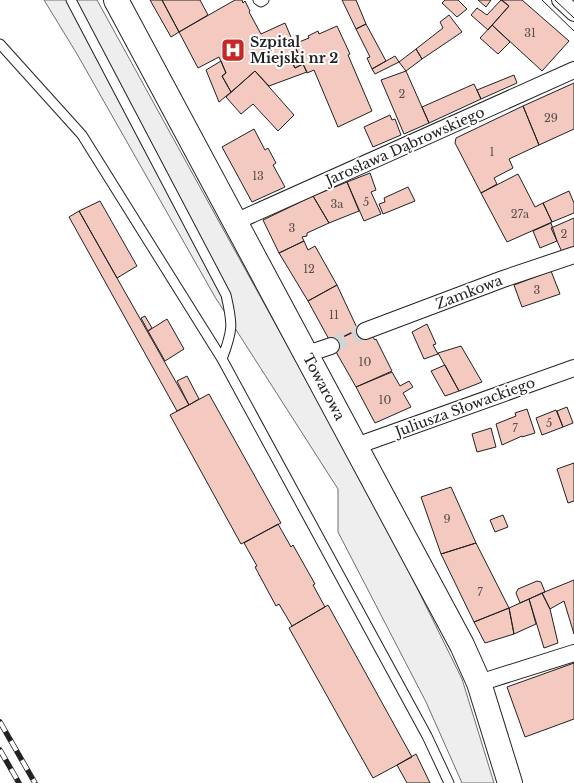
<svg xmlns="http://www.w3.org/2000/svg" width="574" height="783" font-family="'Libre Baskerville',serif">
<style>
.green{fill:#eee;stroke:#6f6f6f}
.building{fill:#f3c9c0;stroke:#222}
.lines{fill:none;stroke-linecap:round;stroke-linejoin:round}
.street-tunnel{stroke:#d3d3d3;stroke-width:16;stroke-dasharray:16 8;stroke-linecap:butt}
.lane-casing{stroke:#222;stroke-width:11}
.street-casing{stroke:#222;stroke-width:18}
.secondary-casing{stroke:#222;stroke-width:26}
.lane{stroke:#fff;stroke-width:9}
.street{stroke:#fff;stroke-width:16}
.secondary{stroke:#fff;stroke-width:24}
.tram{stroke:#222;stroke-width:1}
.rail-casing{stroke:#222;stroke-width:5.5}
.rail{stroke:#fff;stroke-width:4;stroke-dasharray:11;stroke-linecap:butt}
.labels{text-anchor:middle;stroke-width:4;stroke-linejoin:round;paint-order:stroke}
.number-label{font-size:11px;fill:#564c4a}
.poi-label{font-size:14px;font-weight:bold;fill:#222;stroke:#fff;text-anchor:start}
.street-label{font-size:14px;fill:#222;stroke:#fff}
</style>
<rect width="100%" height="100%" fill="#fff"/>
<!-- green -->
<path class="green" d="M44,0H97L386,525L462,679L494,783H462L426,702L338,532V489L215,297L77,54Z"/>
<!-- building -->
<path class="building" d="M150,0H162L179,32L171,37Z
M162,0H200L208,15L179,32Z
M235,0H242L243,3L245,1L250,11L249,12L261,34L285,23L299,56L291,60L295,68L303,64L307,72L269,86L255,71L231,92L222,76L226,73L219,57L198,68L179,32Z
M342,0H356L366,24L356,29Z
M445,0H458L467,9L457,17L442,3Z
M478,0H491L486,7Z
M501,0L509,6L488,30L471,15L477,8L487,15Z
M502,0H522L569,41L542,71L492,25L509,6Z
M449,15L462,32L422,59L416,49L443,28L440,22Z
M366,24L386,61L372,69L367,58L370,57L356,29Z
M492,25L510,42L498,54L480,38Z
M337,26L350,54L348,55L372,111L338,127L314,70L307,73L303,64L295,68L291,60L299,56L294,44L309,38L308,36L318,31L319,34Z
M416,49L422,59L406,71L399,62Z
M395,56L399,62L375,74L372,69Z
M221,61L226,73L222,76L231,92L219,102L206,70Z
M255,71L294,115L278,131L253,104L241,114L226,97Z
M406,71L429,123L404,134L381,80Z
M514,75L517,83L481,99L477,90Z
M574,83V129L539,145L523,106Z
M474,84L481,99L429,123L422,107Z
M523,106L539,145L509,159L513,168L494,178L497,184L481,193L455,143L456,138Z
M390,115L392,120L395,119L401,135L373,147L364,127Z
M254,129L265,150L268,148L276,163L273,165L285,187L252,202L222,147Z
M370,173L376,190L371,192L381,214L364,221L347,182Z
M518,174L535,207L543,203L552,222L507,242L481,193Z
M347,182L359,211L329,223L313,196Z
M408,187L415,201L383,214L379,204L385,202L384,198Z
M569,191L574,203V213L552,222L543,203Z
M313,196L329,223L307,233V236L302,237L304,241L279,253L263,220Z
M100,201L137,266L117,278L79,211Z
M79,211L189,405L177,411L69,217Z
M574,218V247L562,252L551,228Z
M551,223L557,241L540,248L533,231Z
M304,241L308,250L315,246L337,285L308,301L279,253Z
M551,271L560,294L522,307L514,285Z
M337,285L358,330L331,343L308,301Z
M145,316L152,328L148,331L141,318Z
M167,319L184,349L165,361L148,331Z
M427,324L436,344L433,345L438,354L424,359L412,332Z
M354,331L359,340L366,336H372L375,340L376,339L392,371L356,387L331,343Z
M461,346L482,382L459,391L438,353Z
M445,365L459,391L445,396L431,371Z
M392,372L400,386L409,381L413,387L403,393L411,407L375,423L356,387Z
M187,376L199,399L189,405L177,381Z
M209,394L281,523L241,544L170,415Z
M567,407L573,423L563,427L557,411Z
M527,409L535,433L522,437V436L502,445L496,424L516,416L515,413Z
M556,410L563,427L542,435L536,418Z
M491,428L496,447L477,452L472,434Z
M574,463V501L568,503L557,469Z
M451,487L476,543L441,554L421,497Z
M503,515L508,527L495,532L490,520Z
M278,524L291,547L293,545L315,584L313,585L325,607L292,626L279,604L276,606L255,567L257,566L244,543Z
M476,543L509,608L474,622L441,554Z
M574,580V634L564,601L550,609L542,593Z
M537,581L541,582L545,592L520,603L516,593L518,589Z
M542,593L550,609L558,643L544,648L529,599Z
M529,599L536,624L514,634L509,608Z
M328,605L412,757L373,778L289,628Z
M509,608L514,634L485,643L474,622Z
M574,663V719L525,737L507,687Z
M416,754L430,783H407L397,765Z"/>
<g class="lines">
<!-- street-tunnel -->
<path class="street-tunnel" d="M331,346L365,331"/>
<!-- lane casing -->
<g class="lane-casing">
<path id="lane" d="M71,0L226,295C233,325 233,330 222,359
M258,0L261,2L264,0
M0,44L82,135L222,359L427,736L449,783"/>
</g>
<!-- street casing -->
<g class="street-casing">
<path id="street" d="M560,0L574,13
M235,222L574,70
M365,331L503,279L574,255
M307,354L331,346
M356,446L574,368
M479,683L574,653"/>
</g>
<!-- secondary casing -->
<g class="secondary-casing">
<path id="secondary" d="M116,0L462,645L479,683L510,783"/>
</g>
<!-- lane -->
<use href="#lane" class="lane"/>
<!-- street -->
<use href="#street" class="street"/>
<!-- secondary -->
<use href="#secondary" class="secondary"/>
<!-- tram -->
<path class="tram" d="M542,0L574,31
M555,0L574,18"/>
<!-- rail casing -->
<g class="rail-casing">
<path id="rail" d="M0,722L35,783
M0,750L19,783"/>
</g>
<!-- rail -->
<use href="#rail" class="rail"/>
</g>
<!-- icons -->
<defs>
<g id="hospital-square" transform="scale(1.25)"><rect x="-9" y="-9" width="18" height="18" rx="4" fill="#c62828" stroke="#fff"/><path d="M-5-5h3v3.5h4V-5h3V5h-3V1.5h-4V5h-3Z" fill="#fff"/></g>
</defs>
<g fill-rule="evenodd">
<use href="#hospital-square" x="233" y="50"/>
</g>
<g class="labels">
<!-- number labels -->
<g class="number-label">
<text x="530" y="37">31</text>
<text x="402" y="98">2</text>
<text x="551" y="122">29</text>
<text x="492" y="156">1</text>
<text x="258" y="180">13</text>
<text x="366" y="206">5</text>
<text x="337" y="208">3a</text>
<text x="520" y="218">27a</text>
<text x="292" y="232">3</text>
<text x="564" y="238">2</text>
<text x="309" y="273">12</text>
<text x="537" y="294">3</text>
<text x="334" y="319">11</text>
<text x="365" y="366">10</text>
<text x="385" y="404">10</text>
<text x="549" y="427">5</text>
<text x="515" y="432">7</text>
<text x="447" y="523">9</text>
<text x="480" y="596">7</text>
</g>
<!-- poi labels -->
<g class="poi-label">
<text x="250" y="47">Szpital<tspan x="250" dy="16">Miejski nr 2</tspan></text>
</g>
<!-- street labels -->
<g class="street-label">
<text transform="translate(405 146) rotate(-24)" y="5">Jarosława Dąbrowskiego</text>
<text transform="translate(469 292) rotate(-21)" y="5">Zamkowa</text>
<text transform="translate(324 387) rotate(62)" y="5">Towarowa</text>
<text transform="translate(465 407) rotate(-20)" y="5">Juliusza Słowackiego</text>
</g>
</g>
</svg>
